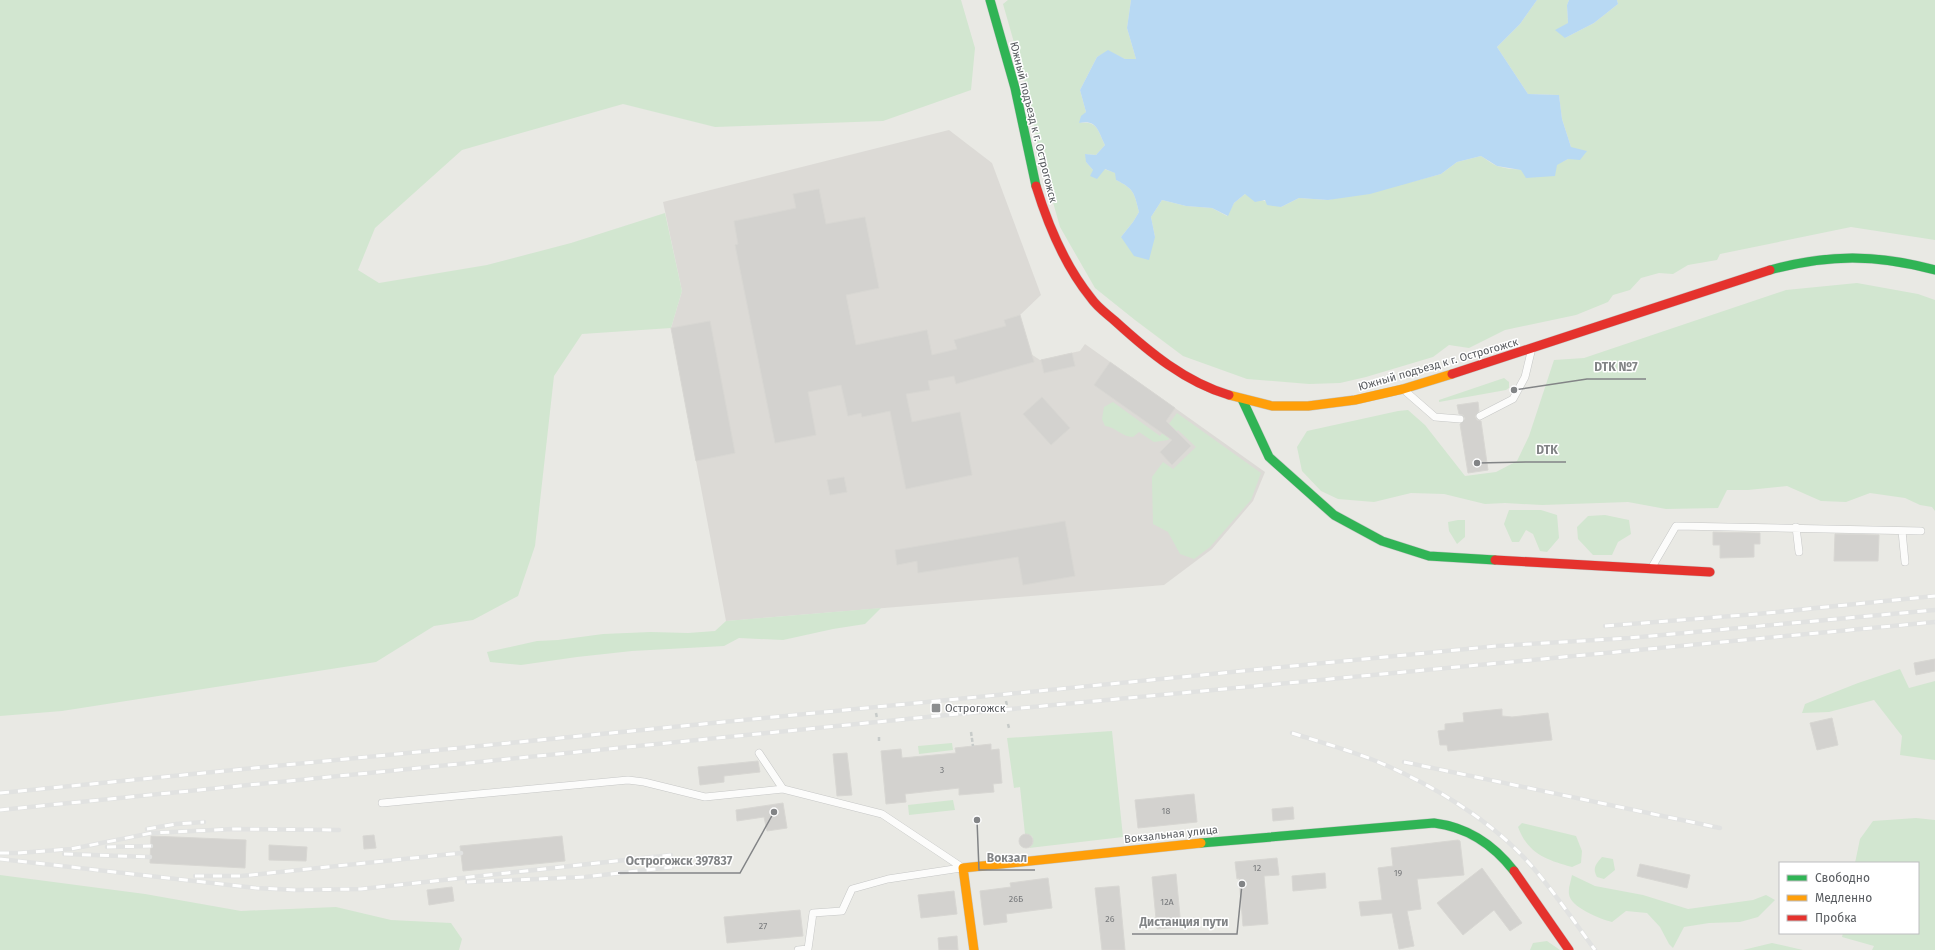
<svg xmlns="http://www.w3.org/2000/svg" width="1935" height="950" font-family="'Fira Sans',sans-serif">
<style>
.industrial{fill:#dcdad6}
.green{fill:#d2e6d0}
.water{fill:#b8d9f3}
.building{fill:#d3d2cf;stroke:#d8d7d3}
.lines{fill:none;stroke-linecap:round;stroke-linejoin:round}
.lane-casing{stroke:#c6c7c6;stroke-width:8}
.fast-casing{stroke:#c5c6c4;stroke-width:10}
.slow-casing{stroke:#c5c6c4;stroke-width:10}
.jam-casing{stroke:#c5c6c4;stroke-width:10}
.path{stroke:#c7cbc9;stroke-width:2.5;stroke-dasharray:4 2;stroke-linecap:butt}
.lane{stroke:#fcfcfb;stroke-width:7}
.fast{stroke:#30b455;stroke-width:9}
.slow{stroke:#ff9f0a;stroke-width:9}
.jam{stroke:#e5322d;stroke-width:9}
.rail-casing{stroke:#e1e2e1;stroke-width:4.5}
.rail{stroke:#fff;stroke-width:3;stroke-dasharray:9;stroke-linecap:butt}
.poi-dot{fill:#8c8e8f;stroke:#fff;stroke-width:1.5}
.labels{text-anchor:middle;stroke-width:3;stroke-linejoin:round;paint-order:stroke}
.number-label{font-size:9px;fill:#797b7d}
.street-label{font-size:11px;fill:#5a5d61;stroke:#fff}
.poi-label{font-size:11px;fill:#5a5d61;stroke:#fff;text-anchor:start}
.leader{fill:none;stroke:#828486;stroke-width:1.5}
.callout-dot{fill:#828486;stroke:#fff;stroke-width:1.5}
.callout-label{font-size:12px;text-anchor:middle;font-weight:bold;fill:#828486;stroke:#fff;stroke-width:3;stroke-linejoin:round;paint-order:stroke}
</style>
<rect width="100%" height="100%" fill="#e9e9e4"/>
<!-- industrial -->
<path class="industrial" d="M949,130L992,163L1041,295L1020,315L1031,354L1040,360L1080,351L1085,344L1265,472L1253,501L1212,549L1164,585L726,621L671,328L682,291L663,202Z"/>
<!-- green -->
<path class="green" d="M0,0H961L975,48L971,90L883,121L715,127L623,104L462,150L375,228L358,270L379,283L487,265L571,243L665,213L682,291L671,328L582,334L554,376L535,546L518,596L473,620L434,626L376,662L62,711L0,716Z
M1008,0H1131L1127,28L1136,59H1125L1108,51L1097,57L1080,90L1086,112L1079,123C1098,121 1097,129 1105,145L1096,155L1086,154V162L1093,170L1104,169L1116,173V180C1134,189 1134,192 1139,212L1133,222L1121,237H1155L1151,217L1162,200L1186,206L1212,208L1227,216L1234,203L1245,194L1281,207L1299,198L1328,200L1411,182L1441,174L1457,162L1481,156C1486,159 1492,164 1497,166C1519,173 1549,169 1568,159L1571,147L1562,119L1559,95L1528,94L1497,47L1520,24L1537,0H1569L1567,5L1568,23L1565,38L1594,23L1618,4L1617,0H1935V240L1851,227L1720,254L1717,260L1688,265L1673,274L1659,273L1641,278L1630,290L1613,295L1608,302L1576,315L1505,330L1469,348L1449,345L1433,357L1366,377L1340,383L1309,384L1247,379L1183,356L1135,320L1095,288L1060,227L1041,160L1023,74L1003,4Z
M1857,283L1918,294L1935,300V511L1932,507L1920,505L1905,498L1870,493L1846,502L1821,501L1787,486L1748,490H1727L1718,508L1666,509L1628,502L1542,505L1505,503L1485,504L1444,494L1411,493L1374,502L1338,499L1321,491L1302,471L1297,447L1307,431L1398,411L1408,410L1425,425L1465,476L1496,472L1517,461L1529,436L1554,360L1584,358L1786,290Z
M1504,378L1509,382V388L1506,390L1439,402V400Z
M1113,402L1160,436L1177,413L1261,473L1251,500L1210,547L1194,559L1180,554L1168,532L1153,524L1152,482V477L1163,462L1173,469L1196,447L1178,430L1168,440L1154,442L1139,432L1133,437C1122,437 1116,427 1105,426L1102,419L1104,407Z
M1509,510H1541L1557,515L1559,538L1547,552L1540,551L1533,534L1526,530L1519,542H1512L1504,524Z
M1605,515L1629,520L1631,534L1618,542L1612,555H1593L1578,539L1577,527L1588,516Z
M1458,520H1465V537L1457,544L1449,531L1448,522Z
M881,608L865,624L833,629L783,640L739,638L724,646L632,651L577,657L521,665L490,662L487,652L537,641L558,640L603,634L651,632L688,633L715,631L726,621Z
M1900,669L1909,688L1935,681V760L1900,755L1902,736L1874,700L1829,712L1802,713L1805,704L1858,683Z
M1112,731L1123,837L1029,848C1033,845 1034,841 1032,836L1025,834L1020,787L1014,788L1007,738Z
M952,743L953,750L919,754L918,746Z
M953,800L955,810L909,815L908,805Z
M1916,818L1935,820V950H1872L1874,946L1842,937L1843,933H1918V863H1855L1860,839L1873,821Z
M1522,823L1576,836L1582,851L1581,863L1572,867C1547,860 1528,854 1518,827Z
M1602,857L1613,859L1615,870L1604,879L1597,877C1592,868 1596,864 1602,857Z
M0,875L145,894L241,911L336,907L391,920L451,923L462,939L459,950H0Z
M1572,875L1595,886L1643,895L1688,909L1753,900L1766,895L1775,900L1758,917L1740,922L1709,923L1684,927L1673,948L1669,944L1660,927L1647,913L1626,911L1612,922C1600,919 1570,907 1569,894C1568,888 1571,881 1572,875Z
M1547,941L1560,950H1530L1533,943Z
M1772,943L1803,950H1743Z"/>
<!-- water -->
<path class="water" d="M1131,0H1537L1520,24L1497,47L1528,94L1559,95L1562,119L1571,147L1587,151L1580,160L1568,159L1557,165L1555,176L1526,178L1521,170L1497,166L1481,156L1457,162L1441,174L1370,194L1328,200L1299,198L1281,207L1267,205L1265,200L1255,202L1245,194L1234,203L1228,216L1212,208L1186,206L1162,200L1151,217L1155,237L1149,260L1134,256L1121,237L1133,222L1139,212C1134,192 1134,189 1116,180L1115,173L1105,169L1097,179L1090,176L1093,170L1086,162L1085,154L1096,155L1105,145C1098,131 1097,119 1079,123L1081,116L1086,112L1080,90L1097,57L1108,50L1125,59H1136L1127,28Z
M1569,0H1617L1618,4L1594,23L1565,38L1555,30L1568,23L1567,5Z"/>
<!-- building -->
<path class="building" d="M819,189L826,224L865,217L879,288L846,295L856,345L927,330L932,355L957,349L954,340L1006,326L1004,320L1020,315L1034,362L956,384L954,376L928,381L930,390L906,394L912,422L960,412L972,475L906,489L890,411L862,417L861,413L848,416L841,385L808,392L816,435L775,443L735,245L738,244L734,221L796,208L793,194Z
M710,321L735,453L696,461L671,328Z
M1072,353L1075,366L1044,373L1041,360Z
M1110,362L1175,408L1166,421L1191,446L1172,465L1160,452L1172,440L1094,385Z
M1042,397L1070,428L1051,445L1023,414Z
M1478,402L1479,411L1475,416L1477,420L1481,421L1488,470L1468,473L1460,424L1465,419L1463,415L1459,414L1457,405Z
M844,477L847,492L830,495L827,480Z
M1065,521L1075,576L1023,585L1018,557L918,573L917,561L897,565L895,550Z
M1713,532L1760,533V544H1754V557L1720,558V545H1713Z
M1835,534L1879,535L1878,561H1834Z
M1935,659V671L1916,675L1914,663Z
M1502,709V716L1512,717L1548,713L1552,740L1448,751L1447,745H1440L1438,731L1445,730V724L1464,722L1463,713Z
M1832,718L1838,745L1817,750L1810,723Z
M991,744V750L999,749L1002,783L993,784L994,792L959,795V788L905,794L906,802L886,804L881,751L901,749L902,758L956,753L955,748Z
M847,753L852,795L837,796L833,754Z
M758,761L760,772L724,776V782L700,785L698,767Z
M1194,794L1197,822L1138,828L1135,800Z
M783,803L787,828L767,831L764,817L737,821L736,810Z
M1293,807L1294,819L1273,821L1272,809Z
M1019 841a7 7 0 1 1 14 0a7 7 0 1 1-14 0Z
M374,835L376,848L364,849L363,836Z
M151,836L246,840L245,868L150,863Z
M562,836L565,861L463,871L460,846Z
M1458,840L1460,841L1464,875L1417,879L1421,909L1407,911L1414,946L1399,949L1392,913L1361,916L1359,902L1382,900L1378,868L1393,866L1391,848Z
M269,845L307,847L306,861L269,860Z
M1277,858L1279,875L1264,876L1268,924L1243,926L1239,878L1237,879L1235,862Z
M1640,864L1690,875L1687,888L1637,876Z
M1482,868L1522,923L1510,931L1494,910L1463,935L1437,903Z
M1325,873L1326,888L1293,891L1292,876Z
M1176,874L1181,927L1157,929L1152,877Z
M1048,878L1052,908L1006,914L1007,922L984,925L980,891L1011,887L1010,883Z
M1119,886L1125,950H1102L1095,888Z
M452,887L454,901L429,905L427,890Z
M954,891L957,914L921,918L918,895Z
M800,910L803,936L727,943L724,917Z
M957,936L958,950H939L938,938Z"/>
<g class="lines">
<!-- lane casing -->
<g class="lane-casing">
<path id="lane" d="M1404,390L1435,417L1460,419
M1480,416L1513,399L1525,377L1531,352
M1796,527L1799,552
M1902,531L1905,562
M1652,567L1676,526L1921,531
M759,753L783,789
M382,803L628,780L644,782L705,797L783,789L882,814L963,868
M798,950L808,949L813,913L842,911L852,889L888,879L961,868"/>
</g>
<!-- fast casing -->
<g class="fast-casing">
<path id="fast" d="M990,0L1015,88L1036,186
M1770,270C1829,254 1876,254 1935,270
M1242,399L1269,457L1334,515L1382,541L1429,556L1495,560
M1201,843L1434,823C1467,827 1493,844 1514,871"/>
</g>
<!-- slow casing -->
<g class="slow-casing">
<path id="slow" d="M1229,395L1272,406H1308L1355,400L1403,389L1452,374
M974,950L963,868L1201,843"/>
</g>
<!-- jam casing -->
<g class="jam-casing">
<path id="jam" d="M1036,186C1048,225 1065,266 1091,298C1097,307 1107,314 1115,321C1149,352 1185,382 1229,395
M1452,374L1770,270
M1495,560L1710,572
M1514,871L1569,950"/>
</g>
<!-- path -->
<path class="path" d="M1006,701L1007,706
M876,713L877,718
M1008,724L1009,728
M971,732L973,746
M879,737V741"/>
<!-- lane -->
<use href="#lane" class="lane"/>
<!-- fast -->
<use href="#fast" class="fast"/>
<!-- slow -->
<use href="#slow" class="slow"/>
<!-- jam -->
<use href="#jam" class="jam"/>
<!-- rail casing -->
<g class="rail-casing">
<path id="rail" d="M1605,626L1757,614L1935,596
M1292,733C1320,742 1349,750 1376,761C1429,783 1490,819 1529,863C1553,890 1573,920 1595,950
M1404,762L1720,828
M0,793L1497,646L1629,638L1935,610
M0,810L937,716L1935,622
M147,829L176,824L204,822
M107,847L151,846
M0,853H22
M18,853L71,849L152,833L234,829L339,830
M64,854L150,857
M0,859L256,888L296,890L361,889L671,855
M195,876H241L461,853
M467,882L585,877L672,867"/>
</g>
<!-- rail -->
<use href="#rail" class="rail"/>
</g>
<!-- markers -->
<rect class="poi-dot" x="931" y="703" width="10" height="10" rx="2"/>
<g class="labels">
<!-- number labels -->
<g class="number-label">
<text x="942" y="773">3</text>
<text x="1166" y="814">18</text>
<text x="1257" y="871">12</text>
<text x="1398" y="876">19</text>
<text x="1016" y="902">26Б</text>
<text x="1167" y="905">12А</text>
<text x="1110" y="922">26</text>
<text x="763" y="929">27</text>
</g>
<!-- street labels -->
<g class="street-label">
<text transform="translate(1034 122) rotate(76)" y="4">Южный подъезд к г. Острогожск</text>
<text transform="translate(1438 364) rotate(-16)" y="4">Южный подъезд к г. Острогожск</text>
<text transform="translate(1171 834) rotate(-6)" y="4">Вокзальная улица</text>
</g>
<!-- poi labels -->
<g class="poi-label">
<text x="945" y="712">Острогожск</text>
</g>
</g>
<!-- callouts -->
<path class="leader" d="M1514 390L1587 379H1646M1477 463L1528 462H1566M977 820L979 870H1035M774 812L740 873H618M1242 884L1237 934H1132"/>
<g class="callout-dot">
<circle cx="1514" cy="390" r="4"/>
<circle cx="1477" cy="463" r="4"/>
<circle cx="977" cy="820" r="4"/>
<circle cx="774" cy="812" r="4"/>
<circle cx="1242" cy="884" r="4"/>
</g>
<g class="callout-label">
<text x="1616" y="371">DTK №7</text>
<text x="1547" y="454">DTK</text>
<text x="1007" y="862">Вокзал</text>
<text x="679" y="865">Острогожск 397837</text>
<text x="1184" y="926">Дистанция пути</text>
</g>
<!-- legend -->
<rect x="1779" y="862" width="140" height="72" fill="#ffffff" stroke="#bdbec0"/>
<rect x="1787" y="875" width="20" height="6" fill="#30b455" stroke="#bdbec0"/>
<text x="1815" y="882" font-size="12" fill="#5a5d61">Свободно</text>
<rect x="1787" y="895" width="20" height="6" fill="#ff9f0a" stroke="#bdbec0"/>
<text x="1815" y="902" font-size="12" fill="#5a5d61">Медленно</text>
<rect x="1787" y="915" width="20" height="6" fill="#e5322d" stroke="#bdbec0"/>
<text x="1815" y="922" font-size="12" fill="#5a5d61">Пробка</text>
</svg>
